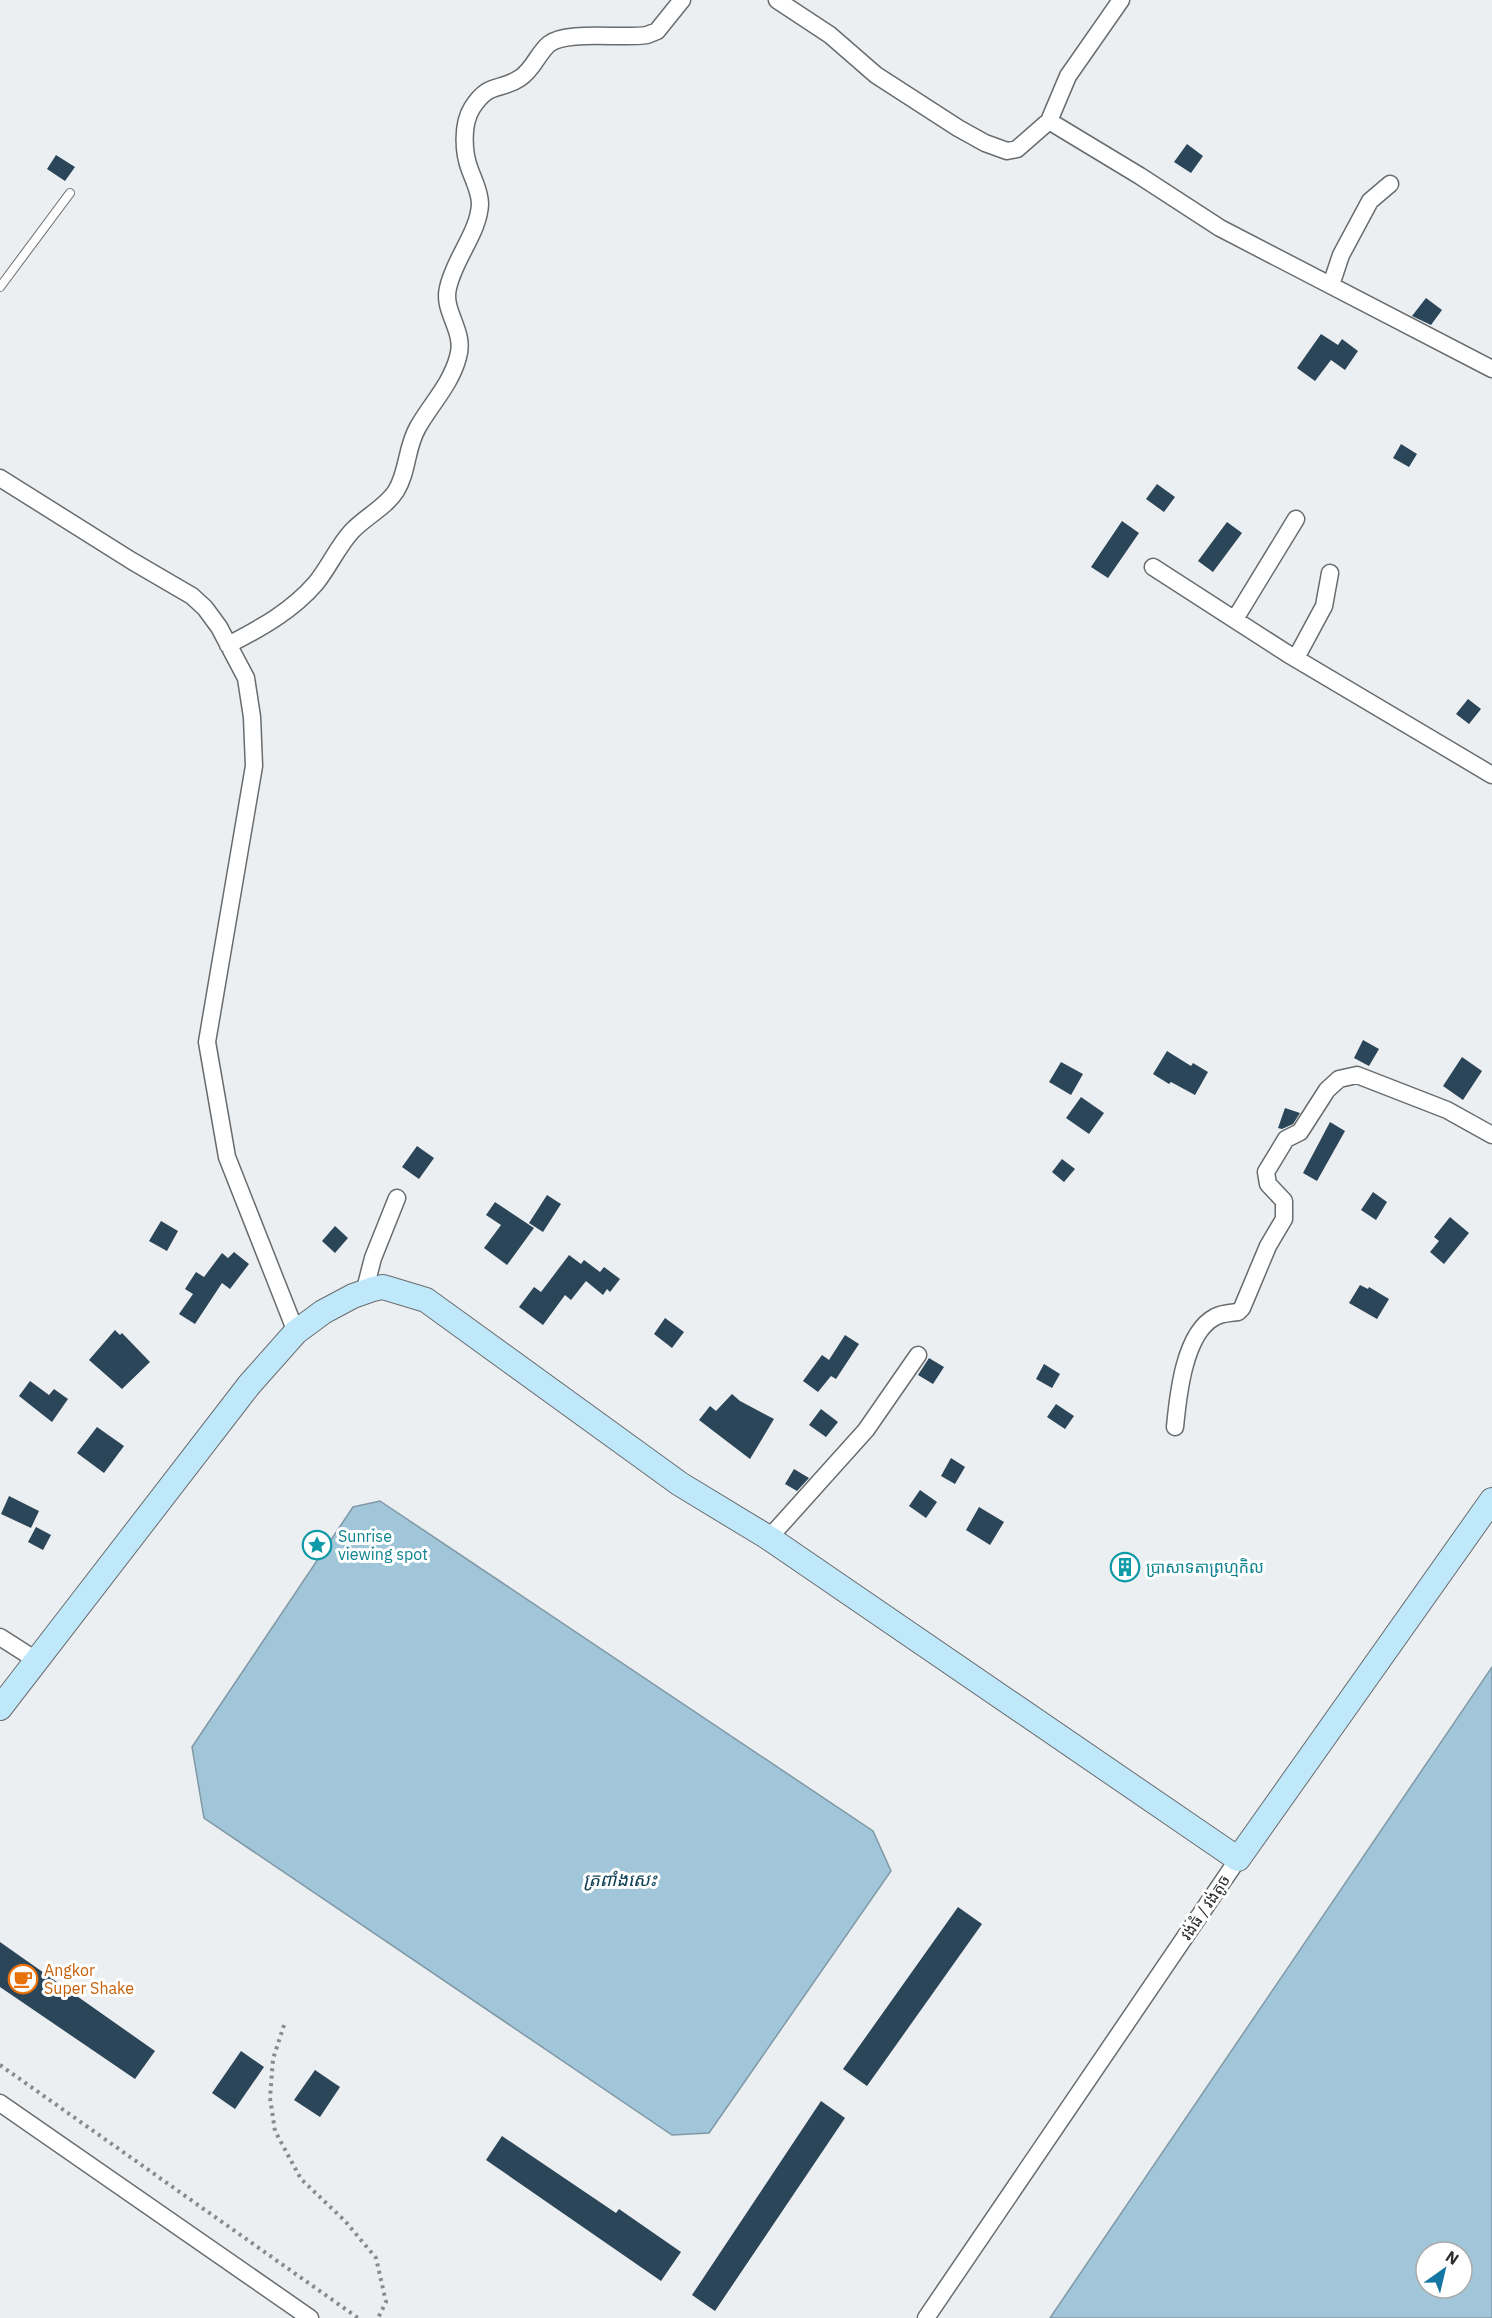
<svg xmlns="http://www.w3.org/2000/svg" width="1492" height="2318" font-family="'IBM Plex Sans','Noto Sans Khmer',sans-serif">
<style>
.water{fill:#a2c6d9;stroke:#7f98a6;stroke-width:1.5;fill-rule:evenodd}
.building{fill:#2b4559}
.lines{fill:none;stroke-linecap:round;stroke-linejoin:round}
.service-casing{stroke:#696c6e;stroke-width:10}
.minor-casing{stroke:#696c6e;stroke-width:19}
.secondary-casing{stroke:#696c6e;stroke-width:26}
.path{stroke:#888a8b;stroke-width:4;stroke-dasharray:3 4.5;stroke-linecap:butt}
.service{stroke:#fff;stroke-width:8}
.minor{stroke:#fff;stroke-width:16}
.secondary{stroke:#c0e8fb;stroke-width:24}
.labels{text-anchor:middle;stroke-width:6;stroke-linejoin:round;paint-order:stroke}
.culture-label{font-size:16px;fill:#0d838f;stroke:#fff;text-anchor:start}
.street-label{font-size:16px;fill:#2d2e2f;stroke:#fff}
.food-label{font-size:16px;fill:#c56008;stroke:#fff;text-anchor:start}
.water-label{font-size:18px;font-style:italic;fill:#104155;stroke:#fff}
</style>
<rect width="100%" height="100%" fill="#eceff1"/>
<!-- water -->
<path class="water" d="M380,1501L873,1831L891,1871L709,2133L672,2135L204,1818L192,1747L353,1507Z
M1492,1667V2318H1050ZM1426,2252H1462V2288H1426Z"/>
<!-- building -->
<path class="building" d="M1187,144L1203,156L1191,173L1174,162Z
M56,155L75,167L65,181L47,169Z
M1426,298L1442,310L1431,325L1412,316Z
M1321,334L1338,345L1342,339L1358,351L1345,370L1331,360L1315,381L1297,368Z
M1401,444L1417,454L1409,467L1393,458Z
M1157,484L1175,497L1164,512L1146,499Z
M1122,521L1139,533L1108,578L1091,567Z
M1227,522L1242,533L1213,572L1198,561Z
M1468,699L1481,709L1469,724L1456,714Z
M1363,1040L1379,1049L1369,1066L1354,1058Z
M1167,1051L1191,1066L1193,1063L1208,1072L1195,1095L1171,1082L1169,1084L1153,1074Z
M1462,1057L1482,1071L1463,1100L1443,1086Z
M1061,1062L1083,1074L1071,1095L1049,1082Z
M1081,1097L1104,1113L1089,1134L1066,1118Z
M1285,1108L1300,1113L1293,1124L1282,1129L1278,1128Z
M1330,1122L1345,1131L1317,1181L1303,1173Z
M417,1146L434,1158L419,1179L402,1167Z
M1062,1159L1075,1169L1064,1182L1052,1172Z
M1373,1192L1387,1202L1376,1220L1361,1210Z
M547,1195L561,1204L543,1232L529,1223Z
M495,1202L534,1228L507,1265L484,1248L501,1225L486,1215Z
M1450,1217L1469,1233L1444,1264L1430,1252L1439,1241L1434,1237Z
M161,1221L178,1231L167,1251L149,1241Z
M335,1226L348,1238L335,1253L322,1241Z
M234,1252L249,1264L230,1289L222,1283L195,1324L179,1314L193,1294L185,1289L196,1272L204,1277L222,1253L228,1258Z
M569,1255L581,1264L584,1260L600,1272L604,1267L620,1279L610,1292L607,1289L603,1295L586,1281L571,1300L565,1295L543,1325L519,1307L534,1287L541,1292Z
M1360,1285L1368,1289L1369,1287L1389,1299L1377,1319L1349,1303Z
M665,1318L684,1332L672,1348L654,1334Z
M115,1330L120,1335L122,1333L150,1362L122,1389L89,1360Z
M845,1335L859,1344L836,1379L831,1376L818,1392L803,1381L822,1355L829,1360Z
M929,1358L944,1367L933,1384L918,1375Z
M1044,1364L1060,1374L1052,1388L1036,1379Z
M30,1381L49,1395L54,1389L68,1399L52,1422L19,1396Z
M732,1394L740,1401L774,1419L750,1459L699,1420L710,1406L716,1411Z
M1056,1404L1074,1416L1065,1429L1047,1417Z
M821,1409L838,1422L826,1437L809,1425Z
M97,1427L124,1446L104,1473L77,1453Z
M951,1458L965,1467L955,1484L941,1476Z
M794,1469L809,1478L797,1491L785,1484Z
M920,1490L937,1502L926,1518L909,1506Z
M9,1496L39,1511L31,1528L1,1514Z
M979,1507L1004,1522L990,1545L966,1530Z
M36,1527L51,1535L43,1550L28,1542Z
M958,1907L982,1924L867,2086L843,2069Z
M0,1942L155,2051L135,2079L0,1987Z
M241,2051L264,2067L235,2109L212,2093Z
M315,2070L340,2087L320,2117L294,2100Z
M821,2101L845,2118L715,2311L692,2295Z
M502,2136L616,2213L619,2209L681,2252L661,2281L486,2160Z"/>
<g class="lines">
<!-- service casing -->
<g class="service-casing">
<path id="service" d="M0,287L70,193"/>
</g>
<!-- minor casing -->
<g class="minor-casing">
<path id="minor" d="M777,0L830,35L876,75L958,128L985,143L1007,151L1017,149L1049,121L1140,176L1220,228L1492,369
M1049,121L1068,76L1121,0
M1331,285L1341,255L1370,201L1390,184
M0,478L132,561L192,596L205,608L219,627L246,678L252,717L254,766L207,1042L227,1157L296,1332
M1153,567L1288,654L1492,775
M1235,619L1296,519
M228,645C261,628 292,611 316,583C329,567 338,546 352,531C365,517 386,507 396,491C408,472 406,447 418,427C431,404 451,384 458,357C466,331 442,312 448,288C454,259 479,232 480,204C480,192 474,181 470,170C463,152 462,124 472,108C489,81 499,92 520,78C533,70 538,53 549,44C566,30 623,39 647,35L657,31L682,0
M1296,658L1324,606L1330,573
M364,1293L373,1258L397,1198
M1175,1427C1178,1396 1184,1333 1215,1317C1222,1313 1230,1313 1238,1312L1242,1308L1268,1246L1284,1219V1201L1268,1184L1266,1172L1286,1139L1300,1132L1327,1090L1339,1079L1357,1075L1447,1110L1492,1135
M769,1538L866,1430L918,1355
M0,1637L36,1660
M0,2103L310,2318
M926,2318L1238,1859"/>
</g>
<!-- secondary casing -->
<g class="secondary-casing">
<path id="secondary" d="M0,1708L249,1385L296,1332L323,1312L353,1296L373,1289L383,1287L426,1300L680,1484L769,1538L1238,1859L1492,1500"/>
</g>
<!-- path -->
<path class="path" d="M284,2025L273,2059L270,2098L275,2131L301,2179L345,2221L376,2258L386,2302L378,2318
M0,2065L358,2318"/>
<!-- service -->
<use href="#service" class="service"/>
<!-- minor -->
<use href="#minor" class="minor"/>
<!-- secondary -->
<use href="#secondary" class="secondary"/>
</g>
<!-- icons -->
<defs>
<g id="sight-ring" transform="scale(1.5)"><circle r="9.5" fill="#fff" stroke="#0f9aa8" stroke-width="1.5"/><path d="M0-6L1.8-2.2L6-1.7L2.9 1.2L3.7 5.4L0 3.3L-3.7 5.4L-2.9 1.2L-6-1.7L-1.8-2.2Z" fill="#0f9aa8"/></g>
<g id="building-ring" transform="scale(1.5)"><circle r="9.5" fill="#fff" stroke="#0f9aa8" stroke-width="1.5"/><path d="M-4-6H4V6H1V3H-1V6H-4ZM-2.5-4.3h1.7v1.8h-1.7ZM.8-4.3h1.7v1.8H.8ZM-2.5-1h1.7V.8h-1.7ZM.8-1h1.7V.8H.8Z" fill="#0f9aa8"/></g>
<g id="cafe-ring" transform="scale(1.5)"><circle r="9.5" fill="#fff" stroke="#e8710a" stroke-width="1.5"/><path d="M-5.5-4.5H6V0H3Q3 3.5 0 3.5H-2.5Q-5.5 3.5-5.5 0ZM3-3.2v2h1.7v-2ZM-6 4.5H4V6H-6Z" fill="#e8710a"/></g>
</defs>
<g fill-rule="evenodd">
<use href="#sight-ring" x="317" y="1545"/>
<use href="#building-ring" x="1125" y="1567"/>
<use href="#cafe-ring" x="23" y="1979"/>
</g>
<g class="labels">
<!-- culture labels -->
<g class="culture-label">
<text x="338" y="1542">Sunrise<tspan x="338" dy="18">viewing spot</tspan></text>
<text x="1146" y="1573">ប្រាសាទតាព្រហ្មកិល</text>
</g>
<!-- street labels -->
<g class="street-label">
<text transform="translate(1205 1907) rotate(-56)" y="6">វង់ធំ / វង់តូច</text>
</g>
<!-- food labels -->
<g class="food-label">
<text x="44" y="1976">Angkor<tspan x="44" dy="18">Super Shake</tspan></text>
</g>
<!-- water labels -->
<g class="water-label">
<text x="620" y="1886">ត្រពាំងសេះ</text>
</g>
</g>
<!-- north arrow -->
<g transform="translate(1444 2270) rotate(34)"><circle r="28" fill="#ffffff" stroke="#ababac" stroke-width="1.5"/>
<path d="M0-4.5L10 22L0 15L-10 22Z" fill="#1676a3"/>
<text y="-9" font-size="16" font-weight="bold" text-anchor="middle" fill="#2d2e2f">N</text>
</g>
</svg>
